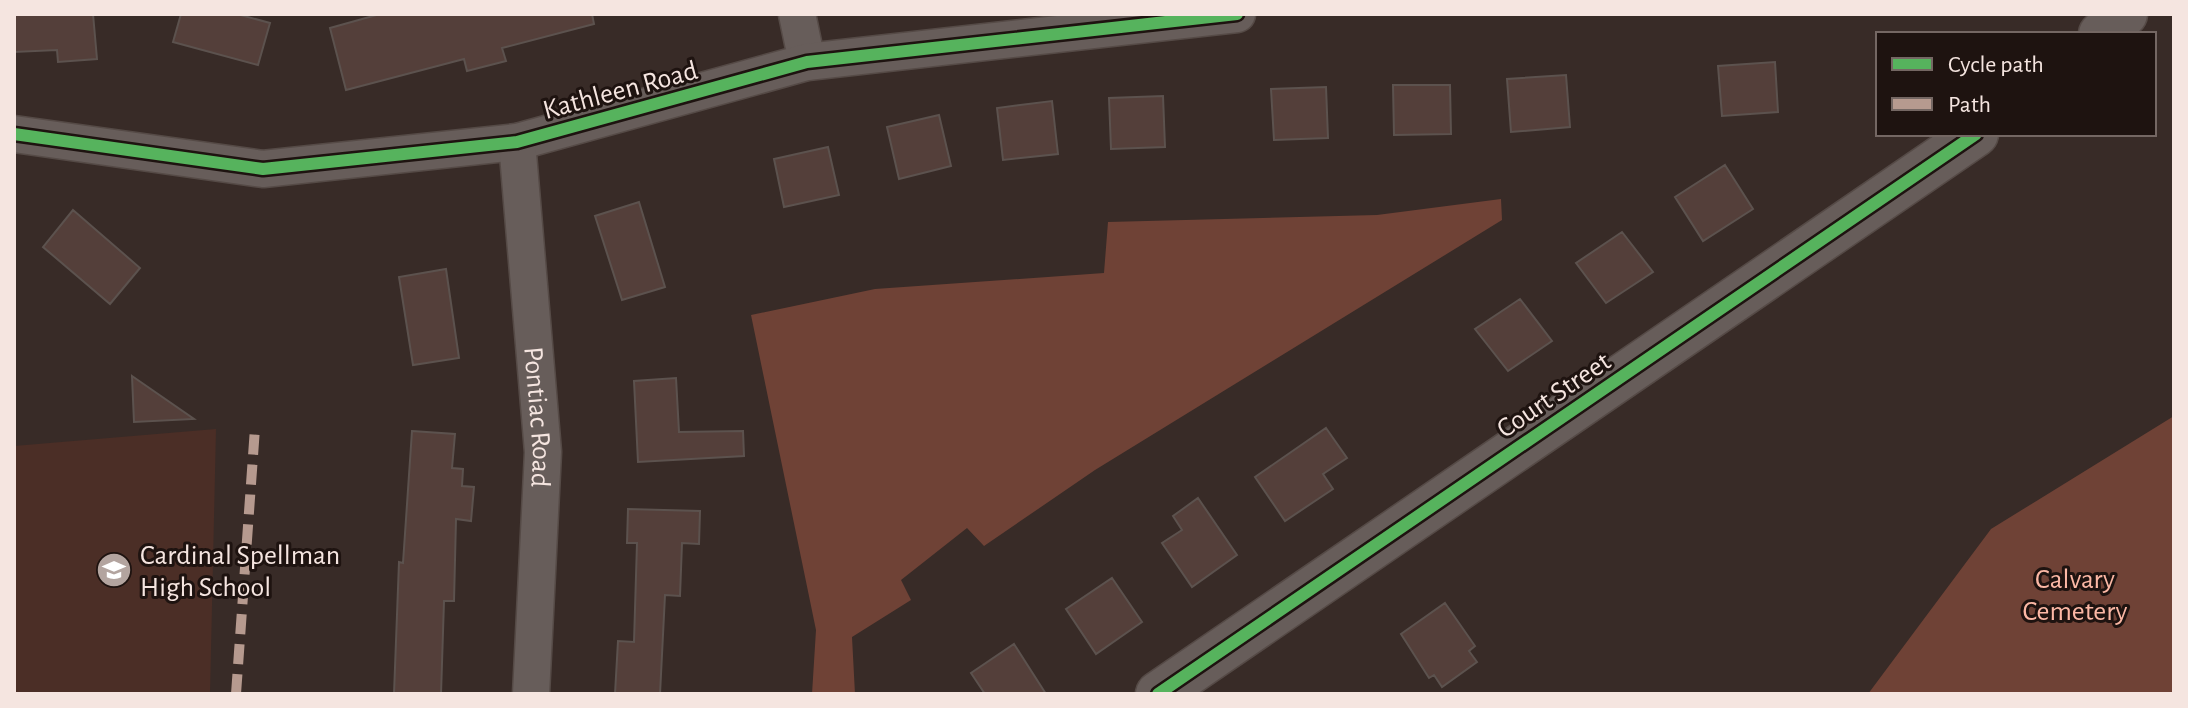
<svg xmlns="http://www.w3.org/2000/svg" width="2188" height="708" font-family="'Alegreya Sans',sans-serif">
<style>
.built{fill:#4b2e26}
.green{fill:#6f4236}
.building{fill:#543f3a;stroke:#5c524e;stroke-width:2}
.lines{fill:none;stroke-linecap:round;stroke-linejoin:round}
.street-casing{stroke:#554a46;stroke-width:39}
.secondary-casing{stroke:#554a46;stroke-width:47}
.street{stroke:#675d5a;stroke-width:36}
.secondary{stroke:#675d5a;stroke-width:44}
.quiet{stroke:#b69a8f;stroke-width:10;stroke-dasharray:20 10;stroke-linecap:butt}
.cycleway-casing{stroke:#1e1310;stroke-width:17}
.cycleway{stroke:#56b35d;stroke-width:12}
.labels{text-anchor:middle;stroke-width:6;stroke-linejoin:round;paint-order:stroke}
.street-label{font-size:28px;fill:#f5e5e0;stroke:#1e1310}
.poi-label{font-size:28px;fill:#f5e5e0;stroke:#1e1310;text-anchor:start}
.park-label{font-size:28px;fill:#fcb8a5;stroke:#1e1310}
</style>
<rect width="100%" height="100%" fill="#382b27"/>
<!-- built -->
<path class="built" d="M216,429L210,694H14V446Z"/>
<!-- green -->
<path class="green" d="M1501,199L1502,220L1095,470L984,546L967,528L901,580L911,600L852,637L855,694H812L816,630L751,315L875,289L1104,273L1108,222L1377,215Z
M2174,416V694H1868L1991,529Z"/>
<!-- building -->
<path class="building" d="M14,14H93L97,59L58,62L57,50L14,52Z
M181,14H237L270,23L258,65L173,42Z
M380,14H592L594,24L502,48L506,61L467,71L464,59L346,90L330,28Z
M1775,62L1778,112L1722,116L1718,66Z
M1566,75L1570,127L1511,132L1507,79Z
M1393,85H1450L1451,134L1394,135Z
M1326,87L1328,138L1274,140L1271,89Z
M1163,96L1165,147L1111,149L1109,98Z
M1052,101L1058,154L1003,160L997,108Z
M939,115L951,166L899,179L887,127Z
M828,147L839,195L784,207L774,159Z
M1725,165L1753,209L1703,241L1675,197Z
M639,202L665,287L622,300L595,216Z
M73,210L140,268L110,304L43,247Z
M1622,232L1653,272L1606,303L1576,263Z
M446,269L459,358L413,365L399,277Z
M1520,299L1552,341L1508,371L1475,329Z
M132,376L194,419L134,422Z
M676,378L679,432L743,431L744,456L638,462L634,381Z
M1326,428L1347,458L1323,474L1333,489L1285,521L1255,477Z
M412,431L455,434L452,468L463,469L462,486L474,487L471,521L456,519L454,601H444L441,694H394L399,562L403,563Z
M1198,498L1237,555L1192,587L1162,543L1182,530L1173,516Z
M628,509L700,511L699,544L682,543L680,596L665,595L660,694H615L618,641L634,642L637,543H627Z
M1112,578L1142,622L1096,654L1066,609Z
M1445,603L1475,646L1469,651L1477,662L1442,687L1434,675L1429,678L1401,634Z
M1014,644L1046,694H985L971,673Z"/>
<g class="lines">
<!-- street casing -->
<g class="street-casing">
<g id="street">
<path d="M797,14L807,62"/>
<path d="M14,134L263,169L517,142L807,62L1237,14"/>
<path id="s1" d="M517,142L543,452L531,694"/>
</g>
</g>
<!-- secondary casing -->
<g class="secondary-casing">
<path id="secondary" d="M2101,34L2125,14
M1158,694L1976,134"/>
</g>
<!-- street -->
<use href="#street" class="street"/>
<!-- secondary -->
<use href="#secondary" class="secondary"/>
<!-- quiet -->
<path class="quiet" d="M236,694L255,428"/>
<!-- cycleway casing -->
<g class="cycleway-casing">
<path id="cycleway" d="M14,134L263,169L517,142L807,62L1237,14
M1158,694L1976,134"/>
</g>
<!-- cycleway -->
<use href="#cycleway" class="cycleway"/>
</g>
<!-- icons -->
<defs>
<g id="school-disc" transform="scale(1.8)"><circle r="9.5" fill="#b3a49f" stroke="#1e1310"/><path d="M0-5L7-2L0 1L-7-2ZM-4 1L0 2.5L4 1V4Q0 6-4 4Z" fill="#fff"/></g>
</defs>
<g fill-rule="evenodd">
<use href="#school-disc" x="114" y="570"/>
</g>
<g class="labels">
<!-- street labels -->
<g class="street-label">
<text transform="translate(620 89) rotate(-15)" y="10">Kathleen Road</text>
<text transform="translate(1553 394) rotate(-34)" y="10">Court Street</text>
<text dy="10" stroke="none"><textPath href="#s1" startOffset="276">Pontiac Road</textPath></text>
</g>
<!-- poi labels -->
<g class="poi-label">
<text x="140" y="564">Cardinal Spellman<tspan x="140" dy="32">High School</tspan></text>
</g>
<!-- park labels -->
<g class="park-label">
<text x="2075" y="588">Calvary<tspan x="2075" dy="32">Cemetery</tspan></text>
</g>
</g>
<!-- border -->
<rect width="2188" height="708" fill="none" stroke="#f5e5e0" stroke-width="32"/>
<!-- legend -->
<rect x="1876" y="32" width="280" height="104" fill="#1e1310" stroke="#746763" stroke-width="2"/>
<rect x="1892" y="58" width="40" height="12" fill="#56b35d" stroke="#746763" stroke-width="2"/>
<text x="1948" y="72" font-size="24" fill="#f5e5e0">Cycle path</text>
<rect x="1892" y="98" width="40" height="12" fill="#b69a8f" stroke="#746763" stroke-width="2"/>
<text x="1948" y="112" font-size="24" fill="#f5e5e0">Path</text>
</svg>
